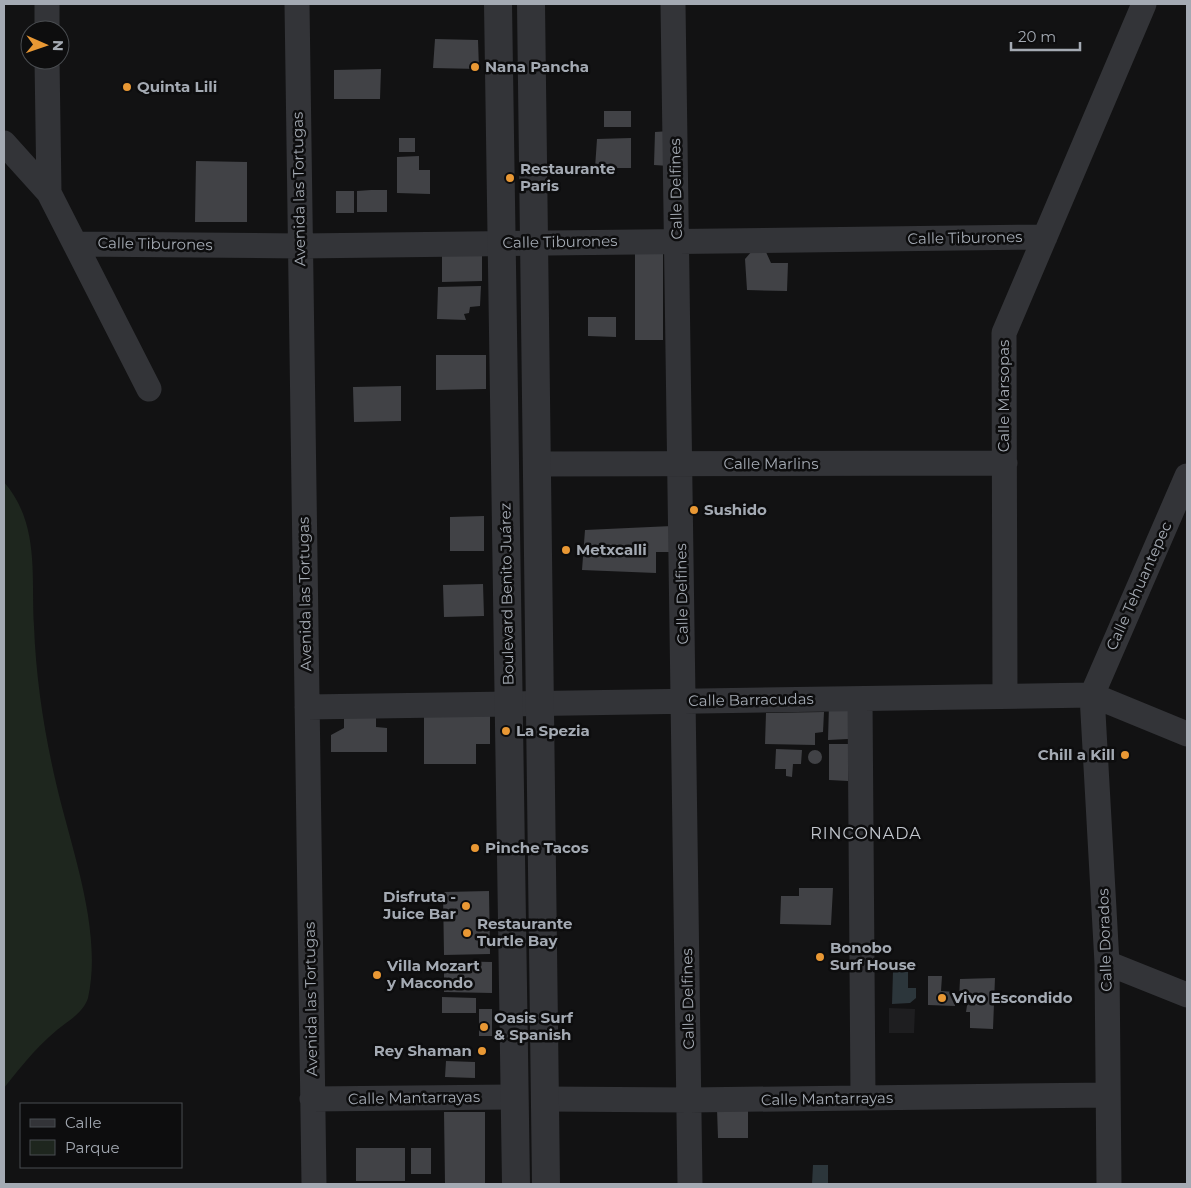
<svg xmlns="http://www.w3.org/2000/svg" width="1191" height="1188" font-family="Montserrat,sans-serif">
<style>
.built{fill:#1e1e20}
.green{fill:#1e261e}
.water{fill:#2c363b}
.building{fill:#414246}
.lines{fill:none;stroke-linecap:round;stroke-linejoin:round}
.minor{stroke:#333438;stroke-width:25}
.tertiary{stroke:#333438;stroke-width:28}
.poi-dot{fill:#e99834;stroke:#0d0d0e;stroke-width:2}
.labels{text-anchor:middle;stroke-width:5;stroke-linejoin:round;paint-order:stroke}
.poi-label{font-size:15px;font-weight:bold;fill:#a4aab3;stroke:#0d0d0e;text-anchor:start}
.street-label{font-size:15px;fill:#a4aab3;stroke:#0d0d0e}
.neighbourhood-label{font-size:16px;letter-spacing:1px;fill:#c4c8cf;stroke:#0d0d0e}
</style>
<rect width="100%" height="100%" fill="#121213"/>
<!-- built -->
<path class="built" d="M889,1008L915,1009L914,1033H889Z"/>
<!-- green -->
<path class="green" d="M4,482C40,524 31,575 34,626C36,679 44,731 56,783C71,848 103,931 88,998C85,1008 75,1017 66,1023C41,1041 23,1064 4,1088Z"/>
<!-- water -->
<path class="water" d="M893,971L908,972V988H916V998L910,1003L892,1004Z
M813,1165H828V1184H812Z"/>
<!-- building -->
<path class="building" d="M435,39L478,40L479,69L433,68Z
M381,69L380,99H334V70Z
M604,111H631V127H604Z
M670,131L669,166L654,165L655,132Z
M399,138H415V152H399Z
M631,138V168H595L597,139Z
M419,156V170H430V194L397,193V157Z
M196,161L247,162V222H195Z
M371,190H387V212H357V191Z
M336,191H354V213H336Z
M442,247H482V281L442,282Z
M635,249H663V340H635Z
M752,251L766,252L771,263H788L787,291L747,290L745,259Z
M481,286L480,306L470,307L469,313L464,314L466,320L437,319L438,287Z
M588,317H616V337L588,336Z
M436,355H486V389L436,390Z
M401,386V421L354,422L353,387Z
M484,516V551H450V517Z
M672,526L673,552H656V573L582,570L585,530Z
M483,584L484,616L444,617L443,585Z
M829,705L849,706L848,739L828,740Z
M376,708V727L387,728V752H331V735L344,728V709Z
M824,712L823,732L815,733V745L765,744L766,713Z
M490,714V744H476V764H424V715Z
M829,744H849L848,781L829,780Z
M776,749L802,750L801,764H793L792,777L786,776V769H775Z
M808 757a7 7 0 1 1 14 0a7 7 0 1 1-14 0Z
M799,888H833L831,925L780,924L781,896H799Z
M489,891L490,954L444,955L443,892Z
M444,961L492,962V993L444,992Z
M928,976H942L941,991L955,992V1006L928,1005Z
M995,978L993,1029L970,1028V1012H966L968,999H959L960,979Z
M442,997L476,998V1013H442Z
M479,1009H492V1036H479Z
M446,1061L475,1062V1078L445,1077Z
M748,1108V1138H718L717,1109Z
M444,1112H485V1184H445Z
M356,1148H405V1181H356Z
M411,1148H431V1174H411Z"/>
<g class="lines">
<!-- minor -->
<path class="minor" d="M47,4V30
M297,4L314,1184
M673,4L690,1184
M47,60L49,193
M4,143L49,193L149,389
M75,244L300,246L1045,237
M537,464L1005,463
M1005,696L1004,333L1144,4
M860,699L863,1098
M307,707L1092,695L1187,734
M1107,963L1187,995
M312,1099L515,1097
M545,1099L689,1100L1108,1095
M1109,1184L1107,963L1092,695L1187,476"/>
<!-- tertiary -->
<path class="tertiary" d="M498,4L516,1184
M531,4L546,1184"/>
</g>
<!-- markers -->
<g class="poi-dot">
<circle cx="475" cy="67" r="5"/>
<circle cx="127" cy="87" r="5"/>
<circle cx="510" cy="178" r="5"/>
<circle cx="694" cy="510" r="5"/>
<circle cx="566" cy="550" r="5"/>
<circle cx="506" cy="731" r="5"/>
<circle cx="1125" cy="755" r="5"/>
<circle cx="475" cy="848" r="5"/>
<circle cx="466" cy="906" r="5"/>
<circle cx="467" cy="933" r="5"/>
<circle cx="820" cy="957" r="5"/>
<circle cx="377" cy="975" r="5"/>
<circle cx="942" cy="998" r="5"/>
<circle cx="484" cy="1027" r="5"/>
<circle cx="482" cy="1051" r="5"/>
</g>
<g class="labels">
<!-- poi labels -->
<g class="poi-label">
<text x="485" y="72">Nana Pancha</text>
<text x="137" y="92">Quinta Lili</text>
<text x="520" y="174">Restaurante<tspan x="520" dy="17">Paris</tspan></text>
<text x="704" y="515">Sushido</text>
<text x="576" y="555">Metxcalli</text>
<text x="516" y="736">La Spezia</text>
<text x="1115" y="760" text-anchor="end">Chill a Kill</text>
<text x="485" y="853">Pinche Tacos</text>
<text x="456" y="902" text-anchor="end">Disfruta -<tspan x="456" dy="17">Juice Bar</tspan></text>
<text x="477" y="929">Restaurante<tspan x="477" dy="17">Turtle Bay</tspan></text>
<text x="830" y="953">Bonobo<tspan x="830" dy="17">Surf House</tspan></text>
<text x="387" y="971">Villa Mozart<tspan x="387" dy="17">y Macondo</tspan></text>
<text x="952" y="1003">Vivo Escondido</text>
<text x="494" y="1023">Oasis Surf<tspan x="494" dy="17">&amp; Spanish</tspan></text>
<text x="472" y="1056" text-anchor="end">Rey Shaman</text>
</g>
<!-- street labels -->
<g class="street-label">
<text transform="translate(299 189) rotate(-91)" y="5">Avenida las Tortugas</text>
<text transform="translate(676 189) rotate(-91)" y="5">Calle Delfines</text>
<text transform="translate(965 238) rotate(-1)" y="5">Calle Tiburones</text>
<text transform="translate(560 242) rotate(-1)" y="5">Calle Tiburones</text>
<text transform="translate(155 244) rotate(1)" y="5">Calle Tiburones</text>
<text transform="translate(1004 396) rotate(-90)" y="5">Calle Marsopas</text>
<text x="771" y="469">Calle Marlins</text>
<text transform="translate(1139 586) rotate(-66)" y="5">Calle Tehuantepec</text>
<text transform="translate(305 594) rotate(-91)" y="5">Avenida las Tortugas</text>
<text transform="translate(507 594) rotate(-91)" y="5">Boulevard Benito Juárez</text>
<text transform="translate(682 594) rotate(-91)" y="5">Calle Delfines</text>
<text transform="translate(751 700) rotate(-1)" y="5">Calle Barracudas</text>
<text transform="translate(1105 940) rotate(-92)" y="5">Calle Dorados</text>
<text transform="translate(311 999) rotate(-91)" y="5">Avenida las Tortugas</text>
<text transform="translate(688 999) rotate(-91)" y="5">Calle Delfines</text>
<text transform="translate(414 1098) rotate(-1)" y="5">Calle Mantarrayas</text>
<text transform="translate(827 1099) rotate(-1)" y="5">Calle Mantarrayas</text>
</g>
<!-- neighbourhood labels -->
<g class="neighbourhood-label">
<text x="866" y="839">RINCONADA</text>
</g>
</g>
<!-- border -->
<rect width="1191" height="1188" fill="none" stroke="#a4aab3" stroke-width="10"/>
<!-- legend -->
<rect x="20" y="1103" width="162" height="65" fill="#0d0d0e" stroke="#494c50"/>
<rect x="30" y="1119" width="25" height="8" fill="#333438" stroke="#494c50"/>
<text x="65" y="1128" font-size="15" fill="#a4aab3">Calle</text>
<rect x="30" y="1140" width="25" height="15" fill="#1e261e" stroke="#494c50"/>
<text x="65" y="1153" font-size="15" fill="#a4aab3">Parque</text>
<!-- north arrow -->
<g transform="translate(45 45) rotate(92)"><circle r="24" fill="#0d0d0e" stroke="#494c50"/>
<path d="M0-4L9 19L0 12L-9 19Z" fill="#e99834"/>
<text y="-8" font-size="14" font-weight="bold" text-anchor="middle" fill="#a4aab3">N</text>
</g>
<!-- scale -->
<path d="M1011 42v8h69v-8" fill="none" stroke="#a4aab3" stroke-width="2.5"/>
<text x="1018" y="42" font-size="15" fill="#a4aab3" stroke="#0d0d0e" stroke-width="4" paint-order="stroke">20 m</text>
</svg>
